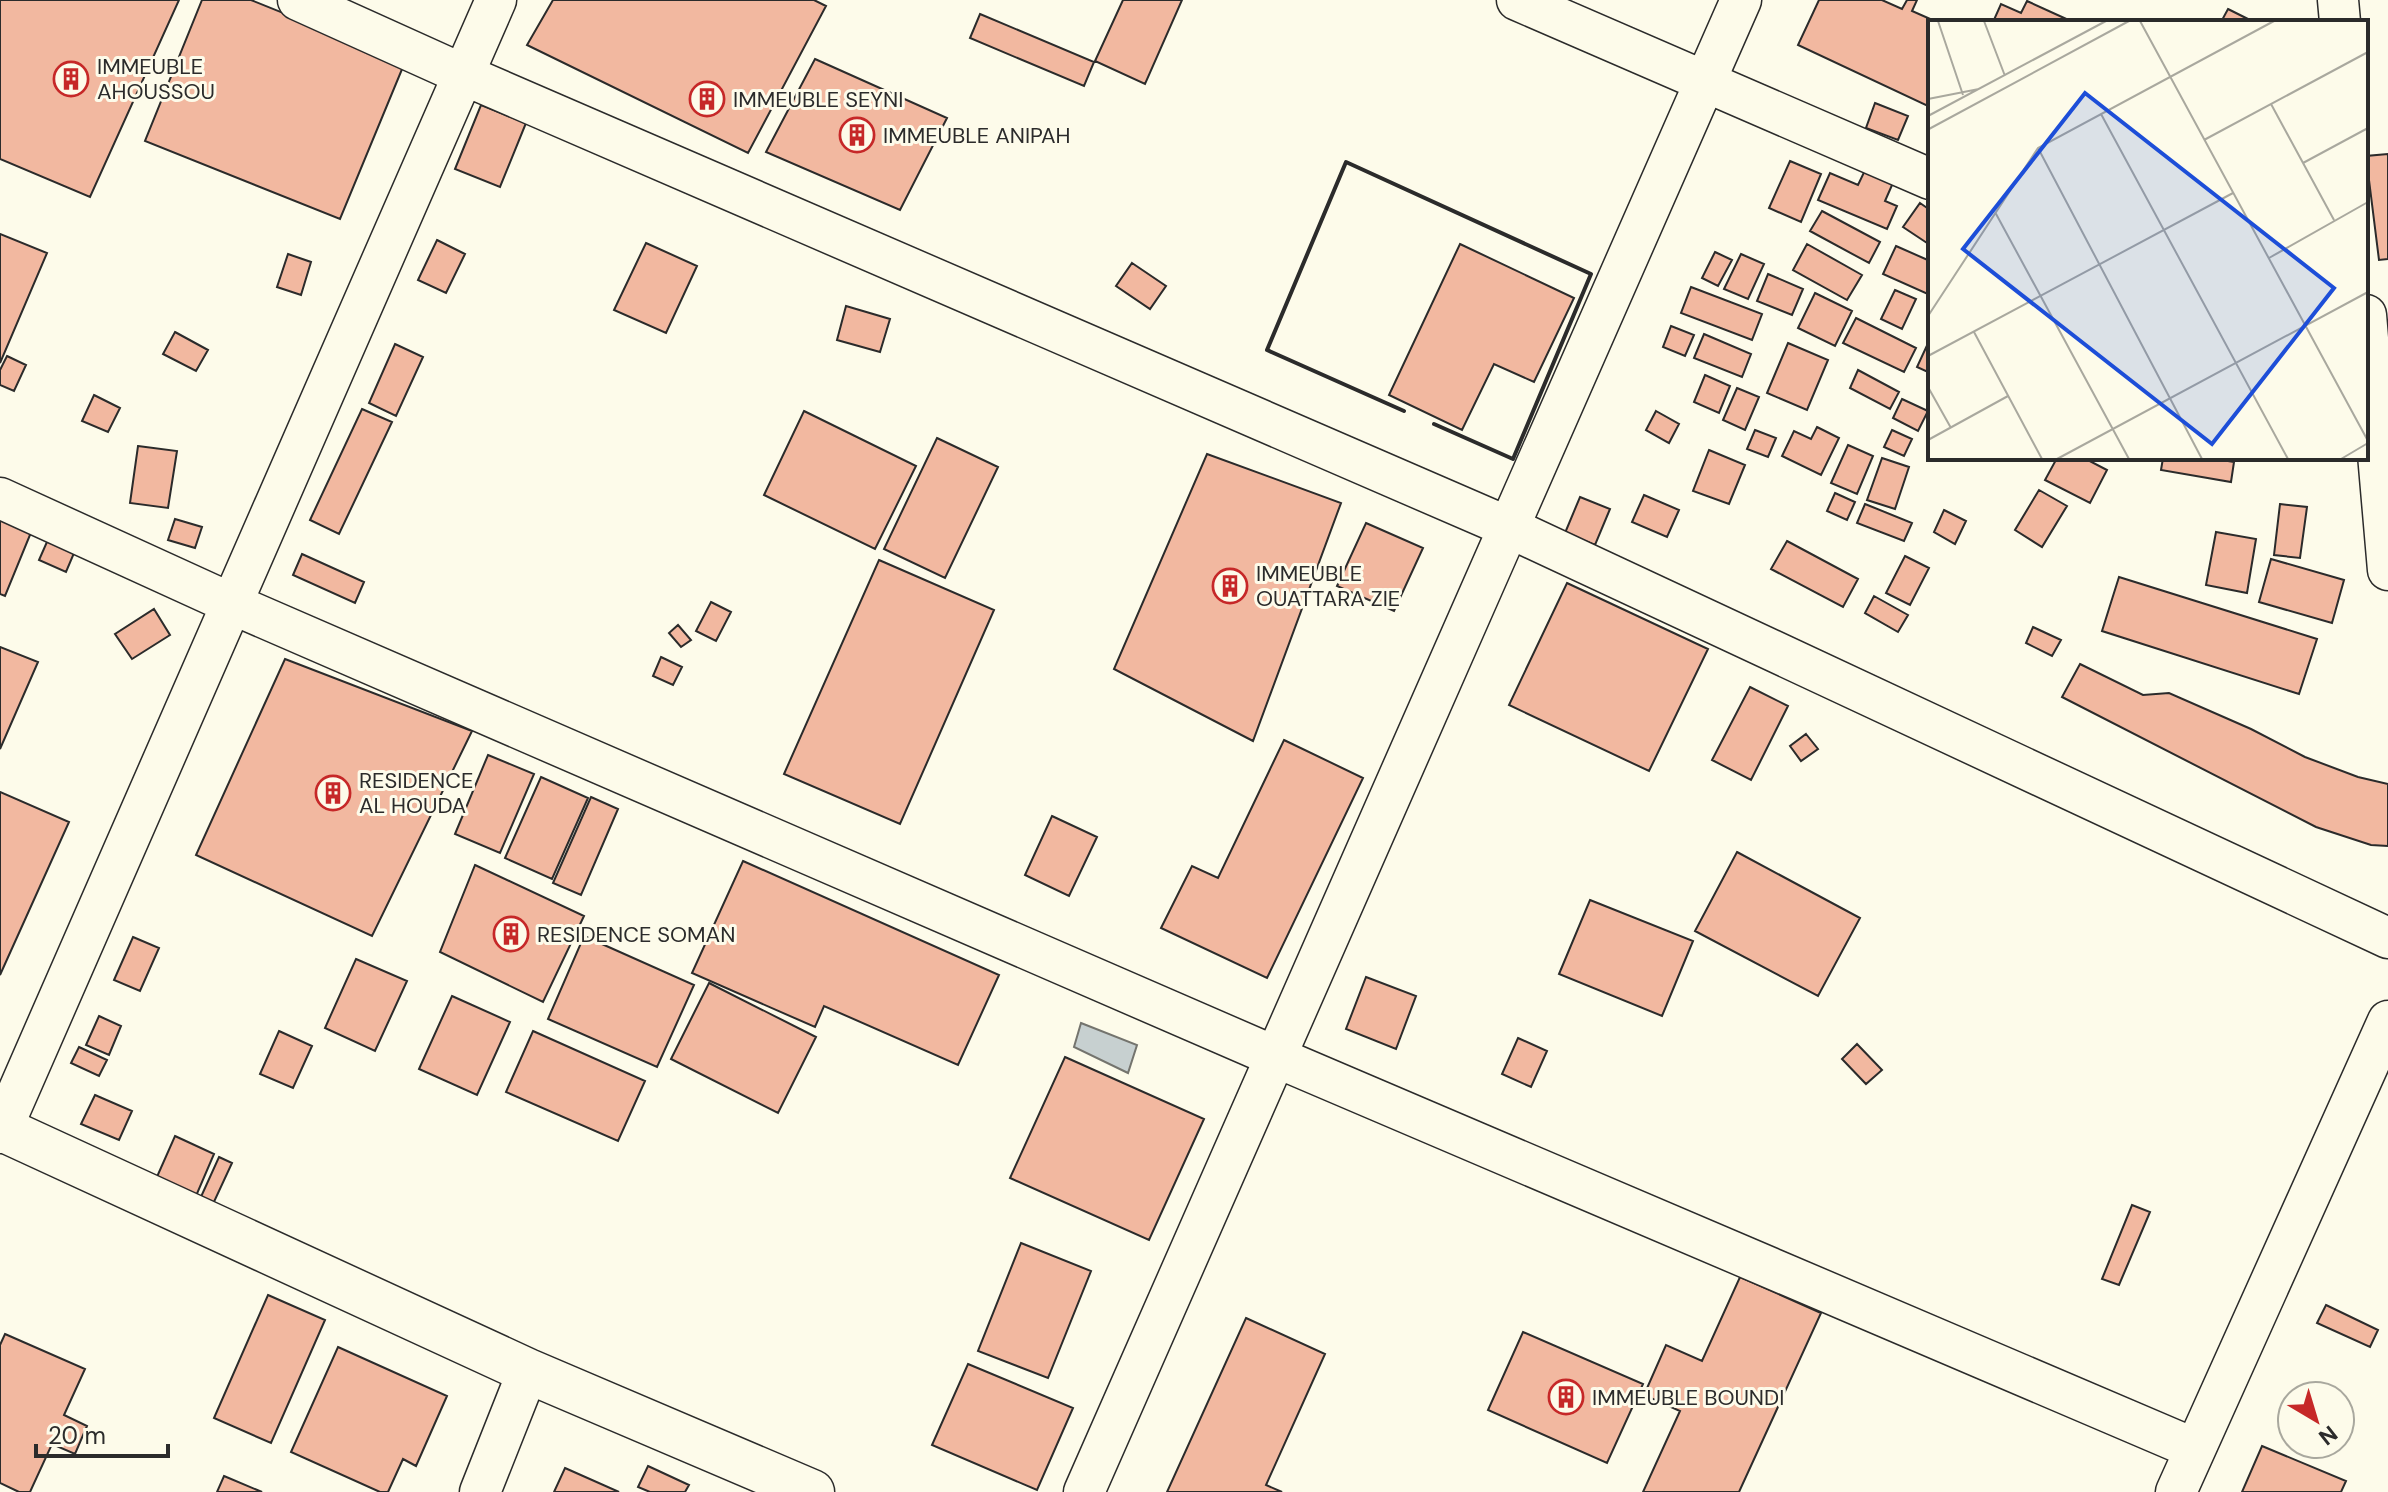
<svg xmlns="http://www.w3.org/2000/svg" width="2388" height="1492" font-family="'DM Sans',sans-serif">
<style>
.water{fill:#c7d0d0;stroke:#74746e;stroke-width:2}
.building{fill:#f2b8a0;stroke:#2b2b2b;stroke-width:2}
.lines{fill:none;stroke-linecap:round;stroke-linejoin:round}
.minor-casing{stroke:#2b2b2b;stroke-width:43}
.tertiary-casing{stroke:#2b2b2b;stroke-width:47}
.minor{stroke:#fdfbea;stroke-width:40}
.tertiary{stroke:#fdfbea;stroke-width:44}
.wall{stroke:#2b2b2b;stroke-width:4}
.labels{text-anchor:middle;stroke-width:6;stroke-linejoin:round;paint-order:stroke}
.poi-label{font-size:22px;fill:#2b2b2b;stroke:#fdfbea;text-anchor:start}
.inset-road{fill:none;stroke:#a9a89e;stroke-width:2}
.view{fill:#1d4ed8;fill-opacity:0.15;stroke:#1d4ed8;stroke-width:4}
.inset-edge{fill:none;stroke:#2b2b2b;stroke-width:4}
</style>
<rect width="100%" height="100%" fill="#fdfbea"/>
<!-- water -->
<path class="water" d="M1081,1023L1137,1045L1128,1073L1074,1047Z"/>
<!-- building -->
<path class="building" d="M0,0H179L90,197L0,159Z
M202,0H251L405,62L340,219L145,141Z
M553,0H814L826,6L748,153L527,45Z
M1123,0H1182L1145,84L1095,61Z
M1819,0H1882L1902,9L1907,0H1917L1912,11L1937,22H1930V107L1798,45Z
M2027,1L2073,22H1993L2001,4L2021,13Z
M2228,9L2254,22H2221Z
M980,14L1094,62L1084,86L970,38Z
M815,59L947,118L900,210L766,152Z
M1875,103L1908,116L1898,140L1866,128Z
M481,105L526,123L500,187L455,169Z
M2388,154V259L2379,260L2366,156Z
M1790,161L1821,174L1801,222L1769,208Z
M1868,164L1896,176L1885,201L1897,206L1887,229L1818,200L1830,173L1858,185Z
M1920,203L1930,210V245L1903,227Z
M1822,211L1880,242L1869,263L1810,231Z
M0,234L47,253L0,363Z
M437,240L465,254L446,293L418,280Z
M646,243L697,266L666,333L614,310Z
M1460,244L1574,298L1534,382L1494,364L1462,430L1389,395Z
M1807,244L1862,275L1847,300L1793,270Z
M1896,246L1930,261V295L1883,274Z
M1715,252L1732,260L1718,286L1702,278Z
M288,254L311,262L301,295L277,287Z
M1741,254L1764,264L1748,299L1724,289Z
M1132,263L1166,286L1150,309L1116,286Z
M1768,274L1803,289L1792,315L1757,301Z
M1691,287L1762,314L1752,340L1681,313Z
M1895,290L1916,299L1902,329L1881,319Z
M1815,293L1852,311L1835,346L1798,328Z
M846,306L890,319L880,352L837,340Z
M1856,318L1916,348L1904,372L1843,343Z
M1671,326L1694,335L1685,356L1663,347Z
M175,332L208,350L196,371L163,354Z
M1704,334L1751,354L1742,377L1694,358Z
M1930,339V373L1917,367Z
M1788,343L1828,360L1807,410L1767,393Z
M395,344L423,357L396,416L369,403Z
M7,356L26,365L14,391L0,385V370Z
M1858,370L1899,392L1890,409L1850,388Z
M1705,375L1730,386L1719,413L1694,402Z
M1737,388L1759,397L1745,430L1723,420Z
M94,395L120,408L108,432L82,421Z
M1902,399L1928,411L1918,431L1893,418Z
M362,409L392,422L339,534L310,520Z
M804,411L916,466L875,549L764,495Z
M1656,411L1679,424L1669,443L1646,430Z
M1817,427L1839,438L1821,475L1782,456L1794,431L1811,439Z
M1755,430L1776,438L1768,457L1747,449Z
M1892,430L1912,439L1904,456L1884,447Z
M937,438L998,467L945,578L884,549Z
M1848,445L1873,456L1857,494L1831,483Z
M138,446L177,451L168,508L130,503Z
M1709,450L1745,465L1729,504L1693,491Z
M1207,454L1341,503L1253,741L1114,669Z
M1882,458L1909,467L1895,509L1867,500Z
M2057,458H2084L2107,470L2090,503L2045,480Z
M2163,458H2210L2234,462L2231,482L2161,470Z
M2039,490L2067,506L2042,547L2015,530Z
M1835,493L1855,502L1847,520L1827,511Z
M1644,495L1679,510L1667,537L1632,522Z
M1580,497L1610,509L1595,545L1565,533Z
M1865,504L1912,523L1904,541L1857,523Z
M2280,504L2307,507L2300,558L2274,555Z
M1944,510L1966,521L1955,544L1934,532Z
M0,517L32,530L5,596L0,594Z
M175,519L202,527L195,548L168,540Z
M1366,523L1423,548L1394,611L1337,586Z
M2216,532L2256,539L2247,593L2206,585Z
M50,535L77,546L66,572L39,560Z
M1787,541L1858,579L1843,607L1771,569Z
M302,554L364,582L355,603L293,575Z
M1905,556L1929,568L1910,605L1886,593Z
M2271,559L2344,580L2332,623L2259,602Z
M879,560L994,610L900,824L784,774Z
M2119,577L2317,639L2299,694L2102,631Z
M1567,583L1708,649L1649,771L1509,705Z
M1874,596L1908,615L1898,632L1865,613Z
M711,602L731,612L716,641L696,631Z
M154,609L170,635L132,659L115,634Z
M678,625L691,640L681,647L669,633Z
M2033,627L2061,640L2052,656L2026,643Z
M0,647L38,662L0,749Z
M661,657L682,667L673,685L653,676Z
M285,659L472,731L372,936L196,855Z
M2080,664L2143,695L2169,693L2251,729L2305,757L2358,777L2388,784V846L2371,845L2316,827L2062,697Z
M1750,687L1788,706L1751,780L1712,760Z
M1806,734L1818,749L1801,761L1790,746Z
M1284,740L1363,778L1267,978L1161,928L1192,866L1218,878Z
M488,755L534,774L500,853L455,834Z
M541,777L588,798L552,879L505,858Z
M0,792L69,822L0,975Z
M591,797L618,809L581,895L553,883Z
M1052,816L1097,837L1069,896L1025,875Z
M1737,852L1860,918L1818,996L1695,931Z
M743,861L999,975L958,1065L824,1006L815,1027L692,973Z
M475,865L584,916L543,1002L440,952Z
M1590,900L1693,941L1662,1016L1559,974Z
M584,936L694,985L657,1067L548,1019Z
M133,937L159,948L140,991L114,980Z
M356,959L407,981L375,1051L325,1028Z
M1366,977L1416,996L1396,1049L1346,1029Z
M709,983L816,1037L778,1113L671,1059Z
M452,996L510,1022L477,1095L419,1069Z
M99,1016L121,1026L109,1055L86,1045Z
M279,1031L312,1046L293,1088L260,1074Z
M533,1031L645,1081L618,1141L506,1092Z
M1518,1038L1547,1051L1531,1087L1502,1074Z
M1857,1044L1882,1070L1866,1084L1842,1059Z
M79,1047L107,1060L99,1076L71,1063Z
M1065,1057L1204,1119L1149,1240L1010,1178Z
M95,1095L132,1111L119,1140L81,1124Z
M175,1136L214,1154L196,1196L156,1179Z
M219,1157L232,1163L213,1204L200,1199Z
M2132,1205L2150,1212L2119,1285L2102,1279Z
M1021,1243L1091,1271L1048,1378L978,1351Z
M1740,1277L1821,1313L1739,1492H1643L1680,1411L1644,1395L1666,1345L1702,1361Z
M268,1295L325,1320L271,1443L214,1418Z
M2326,1305L2378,1330L2370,1347L2317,1323Z
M1246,1318L1325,1354L1266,1485L1282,1492H1167Z
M1523,1332L1643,1384L1607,1463L1488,1410Z
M5,1334L85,1369L64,1415L87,1426L75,1454L52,1444L30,1492H19L0,1483V1345Z
M338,1347L447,1396L416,1466L403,1459L388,1492H380L291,1452Z
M968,1364L1073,1408L1037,1490L932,1445Z
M2262,1446L2346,1481L2341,1492H2242Z
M648,1466L689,1485L685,1492H650L638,1487Z
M565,1468L619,1492H554Z
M224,1476L262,1492H217Z"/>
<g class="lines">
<!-- minor casing -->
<g class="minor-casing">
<path id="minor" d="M298,0L462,74L1508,527L2388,938
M1517,0L1930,179
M2338,0L2340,22
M2366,315L2388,570
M0,498L230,603L1276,1057L2195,1449
M0,1133L496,0
M480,1492L528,1371
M1084,1492L1741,0
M2176,1492L2388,1021"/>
</g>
<!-- tertiary casing -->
<g class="tertiary-casing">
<path id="tertiary" d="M0,1128L528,1371L812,1492"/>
</g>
<!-- minor -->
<use href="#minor" class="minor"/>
<!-- tertiary -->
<use href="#tertiary" class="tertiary"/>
<!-- wall -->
<path class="wall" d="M1404,411L1267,350L1346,162L1591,274L1513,459L1434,424"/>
</g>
<!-- icons -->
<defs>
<g id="building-ring" transform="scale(1.8)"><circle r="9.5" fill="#fdfbea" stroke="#c62828" stroke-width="1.5"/><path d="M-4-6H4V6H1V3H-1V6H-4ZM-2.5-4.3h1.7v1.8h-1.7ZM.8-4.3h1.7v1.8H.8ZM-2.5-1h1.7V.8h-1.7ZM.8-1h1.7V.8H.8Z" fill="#c62828"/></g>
</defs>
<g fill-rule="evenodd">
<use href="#building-ring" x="71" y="79"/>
<use href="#building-ring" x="707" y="99"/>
<use href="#building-ring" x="857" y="135"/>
<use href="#building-ring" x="1230" y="586"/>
<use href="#building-ring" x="333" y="793"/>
<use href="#building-ring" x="511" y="934"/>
<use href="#building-ring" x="1566" y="1397"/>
</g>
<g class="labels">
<!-- poi labels -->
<g class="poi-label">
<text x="97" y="74">IMMEUBLE<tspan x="97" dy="25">AHOUSSOU</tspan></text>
<text x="733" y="107">IMMEUBLE SEYNI</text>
<text x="883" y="143">IMMEUBLE ANIPAH</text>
<text x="1256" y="581">IMMEUBLE<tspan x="1256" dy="25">OUATTARA ZIE</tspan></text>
<text x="359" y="788">RESIDENCE<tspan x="359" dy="25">AL HOUDA</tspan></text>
<text x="537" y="942">RESIDENCE SOMAN</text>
<text x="1592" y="1405">IMMEUBLE BOUNDI</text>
</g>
</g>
<!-- overview -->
<g transform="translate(1928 20)">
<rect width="440" height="440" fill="#fdfbea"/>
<path class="inset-road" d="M10,1L35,75M56,1L77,56M212,1L440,421M0,79L51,69M343,84L406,200M173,94L360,439M0,96L178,1M1,109L201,1M276,120L440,32M110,128L274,439M375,143L440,108M67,192L201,439M341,238L440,182M0,296L110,128L346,1M46,312L114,439M0,336L305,173M0,367L23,408M0,420L80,376M129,439L440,272M413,439L440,423"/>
<path class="view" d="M157,73L406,268L284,424L35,229Z"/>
<rect width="440" height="440" class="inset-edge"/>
</g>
<!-- north arrow -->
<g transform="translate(2316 1420) rotate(142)"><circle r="38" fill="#fdfbea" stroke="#a9a89e" stroke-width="2"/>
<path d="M0-6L14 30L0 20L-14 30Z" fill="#c62828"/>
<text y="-12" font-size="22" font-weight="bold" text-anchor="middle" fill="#2b2b2b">N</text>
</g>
<!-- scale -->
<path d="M36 1444v12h132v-12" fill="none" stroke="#2b2b2b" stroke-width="4"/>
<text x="48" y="1444" font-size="24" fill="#2b2b2b" stroke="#fdfbea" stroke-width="6" paint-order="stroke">20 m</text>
</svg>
